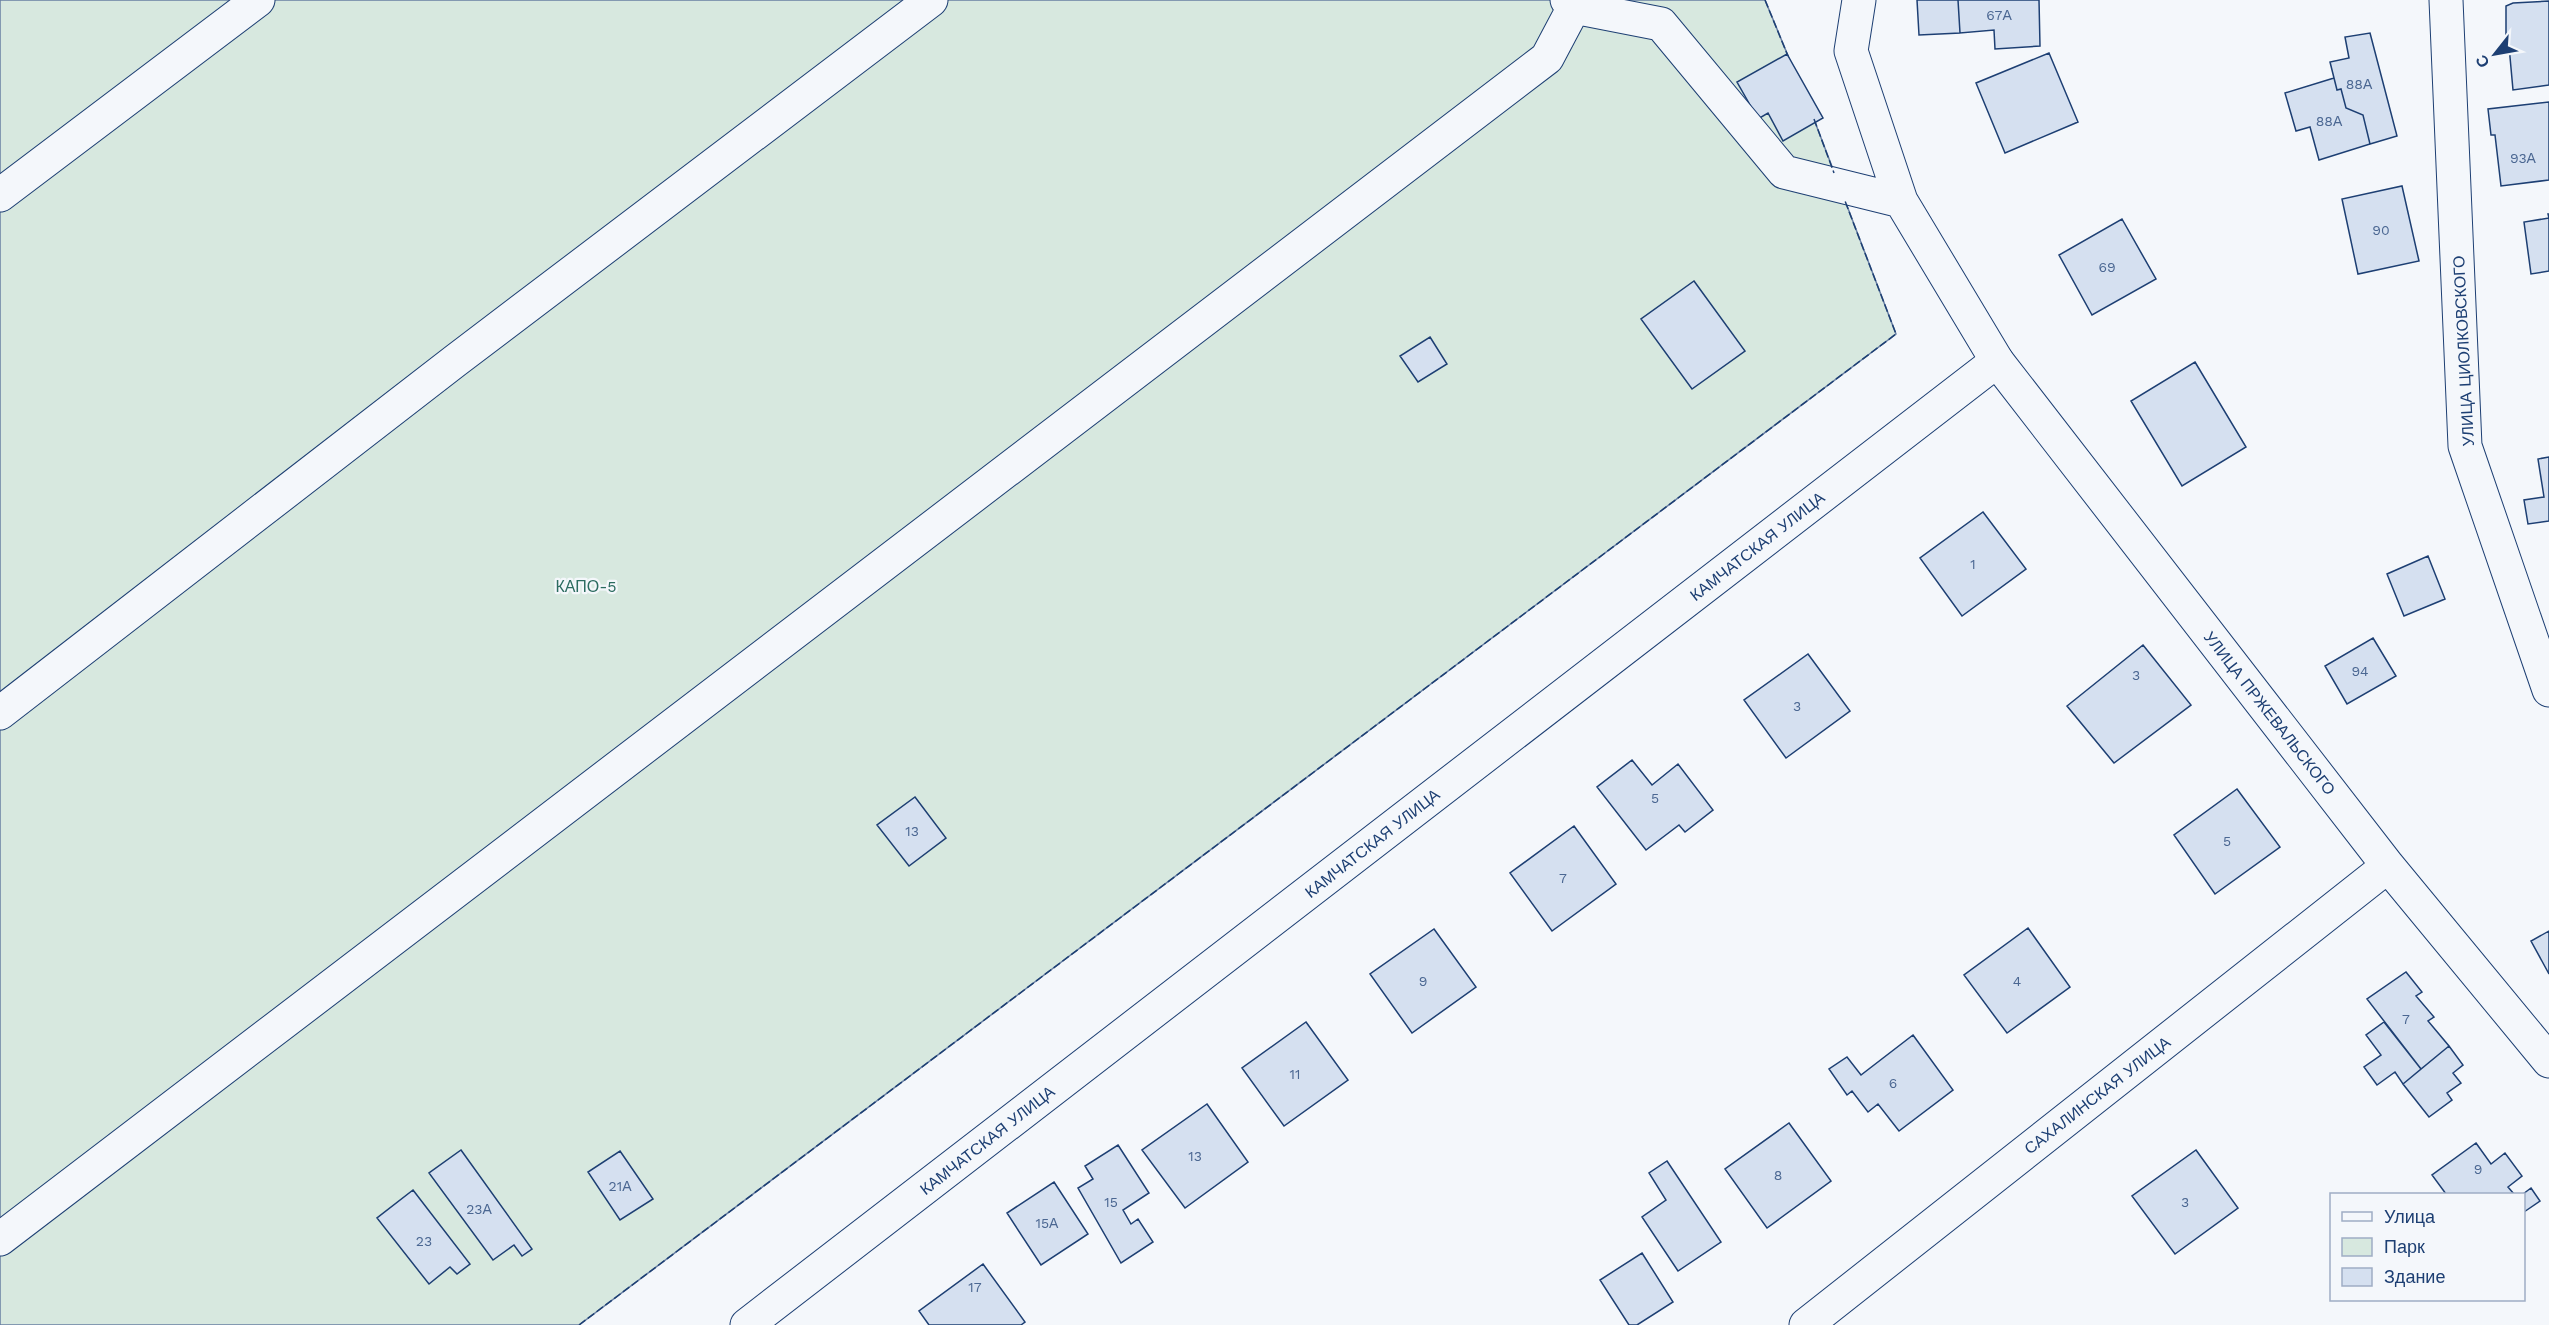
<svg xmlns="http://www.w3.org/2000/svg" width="2549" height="1325" font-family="'Work Sans',sans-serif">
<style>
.green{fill:#d7e8df;stroke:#687fa3;stroke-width:1.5}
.building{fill:#d5e0f0;stroke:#1d3f73;stroke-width:1.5}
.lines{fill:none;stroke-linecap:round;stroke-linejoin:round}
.minor-casing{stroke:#1d3f73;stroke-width:35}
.major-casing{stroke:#1d3f73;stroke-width:35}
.minor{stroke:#f4f7fb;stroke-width:33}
.major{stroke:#f4f7fb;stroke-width:33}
.fence{stroke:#1d3f73;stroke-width:1.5;stroke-dasharray:8 3;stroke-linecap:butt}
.labels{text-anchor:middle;stroke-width:4.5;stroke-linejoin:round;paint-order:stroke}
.number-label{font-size:14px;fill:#4b6792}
.street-label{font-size:16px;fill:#1d3f73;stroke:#f4f7fb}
.park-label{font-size:16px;fill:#2c6c60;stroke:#f4f7fb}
</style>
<rect width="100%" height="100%" fill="#f4f7fb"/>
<!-- green -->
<path class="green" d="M0,0H1765L1810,109L1896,334L579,1325H0Z"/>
<!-- building -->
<path class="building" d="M1917,0H1958L1960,33L1919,35Z
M1958,0H2039L2040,46L1995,49L1994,30L1960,33Z
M2549,1V85L2513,90L2508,35H2506V6L2513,3Z
M2370,33L2397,136L2370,144L2363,115L2346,108L2341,89L2337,90L2330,62L2349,58L2345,37Z
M2049,53L2078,122L2005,153L1976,83Z
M1787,54L1823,118L1783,141L1768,113L1758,119L1737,82Z
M2334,78L2337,90L2341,89L2346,108L2363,115L2370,144L2319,160L2310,127L2296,131L2285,93Z
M2549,102V180L2501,186L2495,135H2491L2488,109Z
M2402,186L2419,261L2358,274L2342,199Z
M2548,214H2549V271L2531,274L2524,222L2549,218Z
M2122,219L2156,279L2092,315L2059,255Z
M1694,281L1745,351L1692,389L1641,319Z
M1430,337L1447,364L1418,382L1400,356Z
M2195,362L2246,447L2182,486L2131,401Z
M2549,457V521L2528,524L2524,500L2544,497L2538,459Z
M1983,512L2026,569L1962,616L1920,558Z
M2428,556L2445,599L2404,616L2387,574Z
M2373,638L2396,676L2347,704L2325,666Z
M2143,645L2191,705L2114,763L2067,706Z
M1808,654L1850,711L1786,758L1744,700Z
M1632,760L1652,785L1678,764L1713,810L1685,832L1679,825L1646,850L1597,787Z
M2237,789L2280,847L2215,894L2174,835Z
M915,797L946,838L909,866L877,825Z
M1574,826L1616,884L1552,931L1510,873Z
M2028,928L2070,987L2007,1033L1964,975Z
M1434,929L1476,987L1412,1033L1370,974Z
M2549,931V974L2531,941Z
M2406,972L2422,992L2416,996L2434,1017L2428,1021L2449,1046L2421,1069L2367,999Z
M1306,1022L1348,1080L1284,1126L1242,1068Z
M2384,1022L2421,1069L2403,1084L2395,1072L2377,1085L2364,1067L2381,1055L2366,1035Z
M1913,1035L1953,1090L1899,1131L1878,1104L1868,1112L1852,1091L1847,1095L1829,1069L1847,1057L1861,1075Z
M2449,1046L2463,1065L2453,1073L2461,1083L2447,1093L2452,1100L2429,1117L2403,1084Z
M1207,1104L1248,1162L1185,1208L1142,1150Z
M1789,1123L1831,1181L1767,1228L1725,1169Z
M2476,1143L2491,1164L2505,1153L2522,1176L2508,1187L2514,1194H2446L2432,1175Z
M1118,1145L1149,1193L1123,1210L1131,1224L1138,1219L1153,1242L1121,1263L1078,1188L1093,1179L1085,1166Z
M461,1150L532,1249L522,1256L514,1245L493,1260L429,1173Z
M2196,1150L2238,1208L2175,1254L2132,1196Z
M620,1151L653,1199L620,1220L588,1172Z
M1667,1161L1721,1242L1678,1271L1642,1217L1666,1200L1649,1173Z
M1054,1182L1088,1234L1041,1265L1007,1213Z
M2531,1188L2540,1201L2524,1212L2523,1194Z
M413,1190L470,1264L457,1274L450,1267L429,1284L377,1218Z
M1642,1253L1673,1302L1637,1325H1629L1600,1280Z
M983,1264L1025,1322L1021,1325H929L919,1311Z"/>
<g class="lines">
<!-- minor casing -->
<g class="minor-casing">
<path id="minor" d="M1567,0L1574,7L1661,24L1784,172L1901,201
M1859,0L1851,51L1901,201L1997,361
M2446,0L2465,446L2549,690
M0,195L258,0
M0,713L455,361L931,0
M0,1239L1547,58L1574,7"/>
</g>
<!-- major casing -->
<g class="major-casing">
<path id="major" d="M747,1325L1997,361L2388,866L2549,1061
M1806,1325L2388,866"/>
</g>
<!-- minor -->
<use href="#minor" class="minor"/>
<!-- major -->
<use href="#major" class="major"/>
<!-- fence -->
<path class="fence" d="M1765,0L1788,56
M1814,119L1834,173
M579,1325L1896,334L1845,201"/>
</g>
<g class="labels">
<!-- number labels -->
<g class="number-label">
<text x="1999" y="20">67А</text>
<text x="2359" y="89">88А</text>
<text x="2329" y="126">88А</text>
<text x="2523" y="163">93А</text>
<text x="2381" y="235">90</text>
<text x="2107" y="272">69</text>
<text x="1973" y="569">1</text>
<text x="2360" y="676">94</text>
<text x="2136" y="680">3</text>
<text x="1797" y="711">3</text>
<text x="1655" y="803">5</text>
<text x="912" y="836">13</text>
<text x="2227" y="846">5</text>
<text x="1563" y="883">7</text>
<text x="1423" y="986">9</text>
<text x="2017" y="986">4</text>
<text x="2406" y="1024">7</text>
<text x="1295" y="1079">11</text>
<text x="1893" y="1088">6</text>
<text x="1195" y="1161">13</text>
<text x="2478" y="1174">9</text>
<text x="1778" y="1180">8</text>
<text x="620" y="1191">21А</text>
<text x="1111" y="1207">15</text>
<text x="2185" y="1207">3</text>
<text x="479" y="1214">23А</text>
<text x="1047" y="1228">15А</text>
<text x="424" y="1246">23</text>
<text x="975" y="1292">17</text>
</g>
<!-- street labels -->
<g class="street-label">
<text transform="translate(2463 351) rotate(-93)" y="6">УЛИЦА ЦИОЛКОВСКОГО</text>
<text transform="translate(1757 546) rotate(-38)" y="6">КАМЧАТСКАЯ УЛИЦА</text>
<text transform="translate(2270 713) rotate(52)" y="6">УЛИЦА ПРЖЕВАЛЬСКОГО</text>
<text transform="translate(1372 843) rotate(-38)" y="6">КАМЧАТСКАЯ УЛИЦА</text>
<text transform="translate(2097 1095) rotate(-38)" y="6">САХАЛИНСКАЯ УЛИЦА</text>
<text transform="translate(987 1140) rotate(-38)" y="6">КАМЧАТСКАЯ УЛИЦА</text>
</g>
<!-- park labels -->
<g class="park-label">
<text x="586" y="592">КАПО-5</text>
</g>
</g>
<!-- legend -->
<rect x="2330" y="1193" width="195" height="108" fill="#f4f7fb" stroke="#9eadc5" stroke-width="1.5"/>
<rect x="2342" y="1212" width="30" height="9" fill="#f4f7fb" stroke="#9eadc5" stroke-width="1.5"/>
<text x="2384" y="1223" font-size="18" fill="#1d3f73">Улица</text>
<rect x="2342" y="1238" width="30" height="18" fill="#d7e8df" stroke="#9eadc5" stroke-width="1.5"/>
<text x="2384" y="1253" font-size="18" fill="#1d3f73">Парк</text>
<rect x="2342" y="1268" width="30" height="18" fill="#d5e0f0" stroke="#9eadc5" stroke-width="1.5"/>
<text x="2384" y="1283" font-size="18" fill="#1d3f73">Здание</text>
<!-- north arrow -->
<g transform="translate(2495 54) rotate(239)" stroke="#f4f7fb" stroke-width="4.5" paint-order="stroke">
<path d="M0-4.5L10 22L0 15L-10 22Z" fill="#1d3f73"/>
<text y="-9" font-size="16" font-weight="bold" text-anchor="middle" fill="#1d3f73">С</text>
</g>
</svg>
